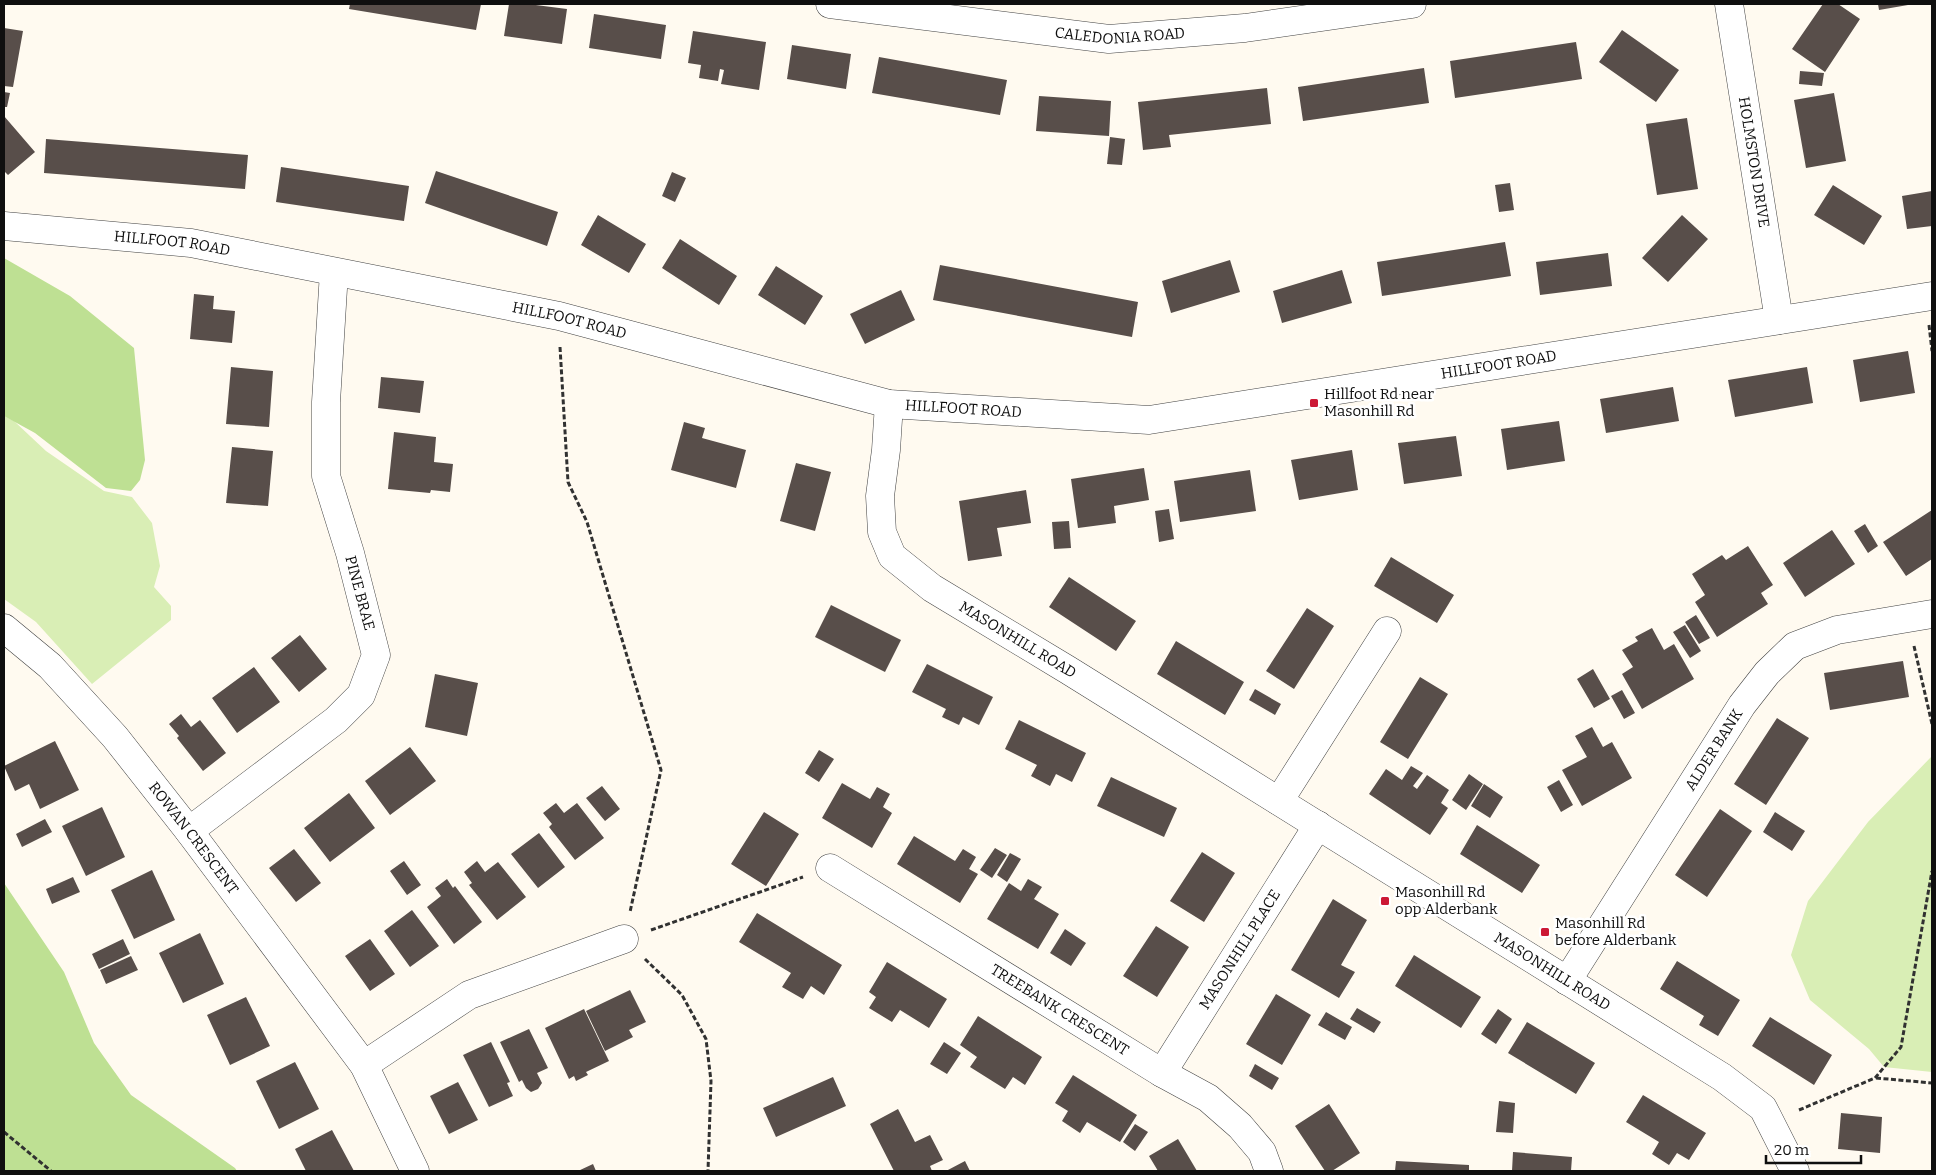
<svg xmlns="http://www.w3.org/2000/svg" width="1936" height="1175" font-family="Bitter,serif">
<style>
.green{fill:#d9eeb5}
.forest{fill:#bee093}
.building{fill:#584e4a}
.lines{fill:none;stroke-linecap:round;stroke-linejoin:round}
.minor-casing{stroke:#424242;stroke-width:29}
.path{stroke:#313131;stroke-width:3;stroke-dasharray:5 2.5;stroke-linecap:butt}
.minor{stroke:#fff;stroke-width:28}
.poi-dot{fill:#cc1935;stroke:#fff;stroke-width:2}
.labels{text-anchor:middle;stroke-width:5;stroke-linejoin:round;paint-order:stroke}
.street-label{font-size:15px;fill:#0f0f0f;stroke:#fff}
.poi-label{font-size:15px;fill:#0f0f0f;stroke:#fff;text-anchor:start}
</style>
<rect width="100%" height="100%" fill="#fffaf0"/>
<!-- green -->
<path class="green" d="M4,416L14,421L46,451L104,491L132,497L152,523L160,566L154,587L171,606V620L92,684L36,622L4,599Z
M1932,756V1072L1884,1067L1869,1049L1810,1000L1791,955L1808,901L1868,822Z"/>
<!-- forest -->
<path class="forest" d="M4,258L70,296L134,348L145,460L140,480L131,491L106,488L35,433L4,416Z
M4,883L64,972L94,1043L131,1095L235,1168L237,1171H4Z"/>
<!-- building -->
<path class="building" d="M350,4H481L476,30L349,9Z
M509,4H528L567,9L562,44L504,36Z
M1823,4H1838L1860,19L1825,72L1792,49Z
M1878,4H1908V5L1879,10Z
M594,14L666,25L661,59L589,48Z
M4,28L23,31L13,87L4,86Z
M1622,30L1679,70L1656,102L1599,62Z
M693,31L766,42L759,90L721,84L724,70L720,69L718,81L699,78L701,65L688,63Z
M1576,42L1582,79L1455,98L1450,61Z
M792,45L851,54L846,89L787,79Z
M879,57L1007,80L1000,115L872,93Z
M1424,68L1429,103L1303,121L1298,87Z
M1800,71L1824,73L1822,86L1799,84Z
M1267,88L1271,124L1169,135L1171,147L1143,150L1138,102Z
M4,92L10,93L7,107H4Z
M1834,93L1846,161L1806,168L1794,100Z
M1039,96L1111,101L1109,136L1036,131Z
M4,116L35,152L8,175L4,171Z
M1687,118L1698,189L1657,195L1646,124Z
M1110,137L1125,139L1122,165L1107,164Z
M46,139L248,155L245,189L44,173Z
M281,167L409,186L404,221L276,202Z
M436,171L558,212L547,246L425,203Z
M672,172L686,178L675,202L662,196Z
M1510,183L1514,210L1499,212L1495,185Z
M1833,185L1882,216L1864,245L1814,215Z
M1932,191V226L1907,229L1902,196Z
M598,215L646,244L629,273L581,245Z
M1682,215L1708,239L1668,282L1642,258Z
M680,239L737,276L719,305L662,268Z
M1505,242L1511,276L1382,296L1377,262Z
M1608,253L1612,286L1540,295L1536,262Z
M1230,260L1240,292L1171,313L1162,281Z
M940,265L1138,302L1132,337L933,300Z
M776,266L823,296L805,325L758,295Z
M1342,270L1352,303L1282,323L1273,291Z
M901,290L915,320L865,344L850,314Z
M194,294L214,296L213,309L235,311L232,343L190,339Z
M1908,351L1915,393L1860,402L1853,360Z
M231,367L273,371L269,427L226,424Z
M1807,367L1813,403L1735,417L1728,380Z
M381,377L424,381L420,413L378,408Z
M1673,387L1679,421L1606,433L1600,399Z
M1559,421L1565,461L1507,470L1501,429Z
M684,422L705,428L702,438L746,450L736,488L671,470Z
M394,432L436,437L434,462L453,464L450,492L431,490L430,493L388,489Z
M1456,436L1462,476L1404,484L1398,443Z
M232,447L273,451L268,506L226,503Z
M1352,450L1358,490L1299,500L1291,460Z
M796,463L831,472L815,531L780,521Z
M1144,468L1149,500L1114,506L1116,523L1078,528L1071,479Z
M1250,470L1256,511L1180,522L1174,481Z
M1026,490L1031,523L997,528L1002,556L968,561L959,501Z
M1169,509L1174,539L1159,542L1155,511Z
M1932,510V559L1906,576L1883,542Z
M1069,521L1071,548L1054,549L1052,522Z
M1865,524L1878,546L1868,553L1854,531Z
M1832,530L1855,564L1805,597L1783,563Z
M1748,546L1773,585L1761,593L1768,604L1717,637L1695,602L1705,595L1692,574L1722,555L1726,560Z
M1391,557L1454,595L1437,623L1374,586Z
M1069,577L1136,621L1116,651L1049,607Z
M831,605L901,640L885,672L815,637Z
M1307,608L1334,626L1294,689L1266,671Z
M1696,615L1710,638L1699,644L1685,622Z
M1685,625L1701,651L1690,658L1673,632Z
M1652,628L1664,650L1674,644L1694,679L1642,709L1622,674L1633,667L1622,650L1638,641L1635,637Z
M300,635L327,669L299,692L271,658Z
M1176,641L1244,682L1225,715L1157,674Z
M1903,661L1909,697L1830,710L1824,673Z
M927,664L993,697L979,725L963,717L959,725L942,717L946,709L912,692Z
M254,667L280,702L237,733L212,698Z
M1593,669L1610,699L1594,708L1577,679Z
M435,674L478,683L467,736L425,727Z
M1420,677L1448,694L1408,759L1380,742Z
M1255,689L1281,704L1275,715L1249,700Z
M1622,690L1635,713L1624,719L1611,696Z
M181,714L191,727L200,720L226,753L203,771L177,738L179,736L169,724Z
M1777,718L1809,738L1766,805L1734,784Z
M1019,720L1086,753L1072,782L1056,774L1050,786L1031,776L1037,765L1005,749Z
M1592,727L1603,747L1612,742L1632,778L1582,806L1562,770L1587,757L1575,736Z
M55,741L79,790L40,809L29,784L15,791L4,766Z
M410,747L436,781L390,815L365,781Z
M819,750L834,759L819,782L805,773Z
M1411,766L1423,773L1413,786L1417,789L1427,775L1449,790L1441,803L1448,808L1430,835L1369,794L1386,769L1402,780Z
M1469,774L1483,784L1466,810L1452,800Z
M1111,777L1177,808L1164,837L1097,806Z
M1559,780L1573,805L1561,812L1547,787Z
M842,783L870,799L877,787L890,794L883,807L892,813L872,848L822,818Z
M1484,784L1503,797L1490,818L1471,806Z
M602,786L620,809L605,821L586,798Z
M349,793L375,828L330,862L304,828Z
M556,803L564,813L577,803L604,838L575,860L549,827L552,824L543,813Z
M102,807L125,857L86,876L62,826Z
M1720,809L1752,831L1707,897L1675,875Z
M764,812L799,834L766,886L731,864Z
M1775,812L1805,831L1792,851L1763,832Z
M45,819L52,832L22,847L16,834Z
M1477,825L1540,865L1522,893L1460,854Z
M539,833L565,867L538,888L511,854Z
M914,836L955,861L963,849L976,857L969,869L978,874L960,903L897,864Z
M995,848L1007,855L992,878L980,870Z
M294,849L321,883L296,902L269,868Z
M1202,852L1235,873L1204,922L1170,901Z
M1010,853L1021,859L1007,882L997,875Z
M404,861L421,885L407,895L390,871Z
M477,861L485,872L498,862L526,897L497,920L469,885L472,883L464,872Z
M152,870L175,920L134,939L111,890Z
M73,877L80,892L52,904L46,889Z
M447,879L453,888L455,886L482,922L454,944L427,907L441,896L435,888Z
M1028,879L1042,887L1034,899L1059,914L1038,949L987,919L1009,883L1021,891Z
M1333,899L1367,920L1341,965L1355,972L1339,998L1291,970Z
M412,910L439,946L410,967L384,931Z
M757,913L842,965L824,995L811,986L803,999L782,987L791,973L739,942Z
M1156,926L1189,947L1157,997L1123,976Z
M1065,929L1086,943L1071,966L1050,953Z
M200,933L224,984L183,1003L159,953Z
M123,939L130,954L99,969L92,954Z
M370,939L395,974L370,991L345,956Z
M1414,955L1481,997L1461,1028L1395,986Z
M131,956L138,970L106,984L100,970Z
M1677,961L1740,1000L1718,1036L1699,1025L1704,1016L1660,989Z
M887,962L947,999L929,1028L900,1010L892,1022L869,1008L876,997L869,992Z
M630,990L646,1022L629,1030L633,1037L605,1051L586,1011Z
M1276,994L1311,1015L1282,1065L1246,1044Z
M246,997L270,1046L230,1065L207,1015Z
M1357,1008L1381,1022L1374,1033L1350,1019Z
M584,1009L609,1061L586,1072L588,1075L576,1081L574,1076L569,1079L545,1028Z
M1498,1009L1512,1019L1496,1044L1481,1034Z
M1326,1012L1352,1027L1345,1040L1318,1025Z
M978,1016L1042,1057L1025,1085L1013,1077L1005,1089L970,1067L977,1057L960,1045Z
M1770,1017L1832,1055L1814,1085L1752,1046Z
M1527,1022L1595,1063L1576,1094L1508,1053Z
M529,1029L548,1068L537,1073L542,1083L538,1089L531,1092L526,1088L522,1080L519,1082L500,1042Z
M491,1042L510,1082L507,1083L513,1096L489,1107L463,1055Z
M944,1042L961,1053L947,1074L930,1064Z
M295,1062L319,1109L279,1129L256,1081Z
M1255,1064L1279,1078L1272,1090L1249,1076Z
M1073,1075L1137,1115L1120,1142L1087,1122L1080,1133L1062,1121L1068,1111L1055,1103Z
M833,1077L846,1106L776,1137L763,1108Z
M458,1082L478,1120L449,1134L430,1096Z
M1643,1095L1706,1133L1689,1160L1677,1153L1669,1165L1652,1154L1659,1142L1626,1122Z
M1499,1101L1515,1103L1513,1133L1496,1132Z
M1329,1104L1360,1153L1332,1171H1325L1295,1126Z
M898,1109L915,1142L930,1135L943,1160L930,1166L932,1171H894L870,1124Z
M1841,1113L1882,1117L1880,1153L1838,1149Z
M1135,1124L1148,1132L1135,1151L1123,1142Z
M332,1130L354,1171H306L295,1149Z
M1178,1139L1197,1171H1158L1149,1156Z
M1513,1152L1572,1157L1571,1171H1512Z
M965,1161L970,1171H946Z
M1396,1161L1469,1165V1171H1395Z
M593,1164L596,1171H578Z"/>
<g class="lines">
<!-- minor casing -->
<g class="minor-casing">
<g id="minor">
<path id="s1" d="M830,4L1109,39L1245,28L1412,4"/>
<path id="s2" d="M1729,4L1779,320"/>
<path id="s3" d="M4,226L191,243L559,316L889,404L1149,420L1932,296"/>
<path id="s4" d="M889,404L886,450L880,496L882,532L892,556L932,588L1068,670L1722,1077L1763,1108L1795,1171"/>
<path id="s5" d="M4,628L50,666L115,737L189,831L364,1065L415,1171"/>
<path d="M1279,801L1387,631"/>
<path d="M189,831L336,720L361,695L376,655L350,553L326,476V402L334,272"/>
<path id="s6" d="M830,868L1162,1073L1208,1098L1240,1126L1262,1152L1269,1171"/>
<path id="s7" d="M1567,981L1742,705L1767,673L1795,646L1837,630L1932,614"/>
<path d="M364,1065L469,995L624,939"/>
<path id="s8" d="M1162,1073L1318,825"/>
</g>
</g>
<!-- path -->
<path class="path" d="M1929,325L1932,351
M560,347L568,482L587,522L661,770L630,912
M1914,646L1932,724
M651,930L803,877
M645,959L682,995L706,1039L711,1081L708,1171
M1876,1078L1932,1083
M1799,1110L1875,1078L1901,1047L1932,871
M4,1132L51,1171"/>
<!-- minor -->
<use href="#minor" class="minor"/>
</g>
<!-- markers -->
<g class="poi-dot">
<rect x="1309" y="398" width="10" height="10" rx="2.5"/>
<rect x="1380" y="896" width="10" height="10" rx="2.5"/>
<rect x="1540" y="927" width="10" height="10" rx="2.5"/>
</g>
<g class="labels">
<!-- street labels -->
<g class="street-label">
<text dy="5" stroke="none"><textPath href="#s1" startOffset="292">CALEDONIA ROAD</textPath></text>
<text dy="5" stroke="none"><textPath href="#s2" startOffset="160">HOLMSTON DRIVE</textPath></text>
<text dy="5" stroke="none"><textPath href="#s3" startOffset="169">HILLFOOT ROAD</textPath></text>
<text dy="5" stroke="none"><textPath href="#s3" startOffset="574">HILLFOOT ROAD</textPath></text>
<text dy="5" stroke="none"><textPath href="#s3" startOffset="1519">HILLFOOT ROAD</textPath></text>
<text dy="5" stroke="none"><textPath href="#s3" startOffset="979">HILLFOOT ROAD</textPath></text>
<text transform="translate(360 593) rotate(75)" y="5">PINE BRAE</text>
<text dy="5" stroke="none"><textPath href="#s4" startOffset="306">MASONHILL ROAD</textPath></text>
<text dy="5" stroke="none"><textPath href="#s7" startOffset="274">ALDER BANK</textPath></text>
<text dy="5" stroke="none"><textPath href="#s5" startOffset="284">ROWAN CRESCENT</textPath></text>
<text dy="5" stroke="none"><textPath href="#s8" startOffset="146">MASONHILL PLACE</textPath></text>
<text dy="5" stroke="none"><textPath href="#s4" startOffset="935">MASONHILL ROAD</textPath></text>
<text dy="5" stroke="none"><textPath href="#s6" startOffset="270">TREEBANK CRESCENT</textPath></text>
</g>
<!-- poi labels -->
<g class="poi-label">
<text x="1324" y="399">Hillfoot Rd near<tspan x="1324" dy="17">Masonhill Rd</tspan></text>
<text x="1395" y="897">Masonhill Rd<tspan x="1395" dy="17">opp Alderbank</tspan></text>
<text x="1555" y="928">Masonhill Rd<tspan x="1555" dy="17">before Alderbank</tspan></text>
</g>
</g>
<!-- border -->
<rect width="1936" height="1175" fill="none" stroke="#0f0f0f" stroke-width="10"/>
<!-- scale -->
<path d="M1766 1155v8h95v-8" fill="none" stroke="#0f0f0f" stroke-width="2.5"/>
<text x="1774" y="1155" font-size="15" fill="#0f0f0f" stroke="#ffffff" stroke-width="4" paint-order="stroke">20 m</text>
</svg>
